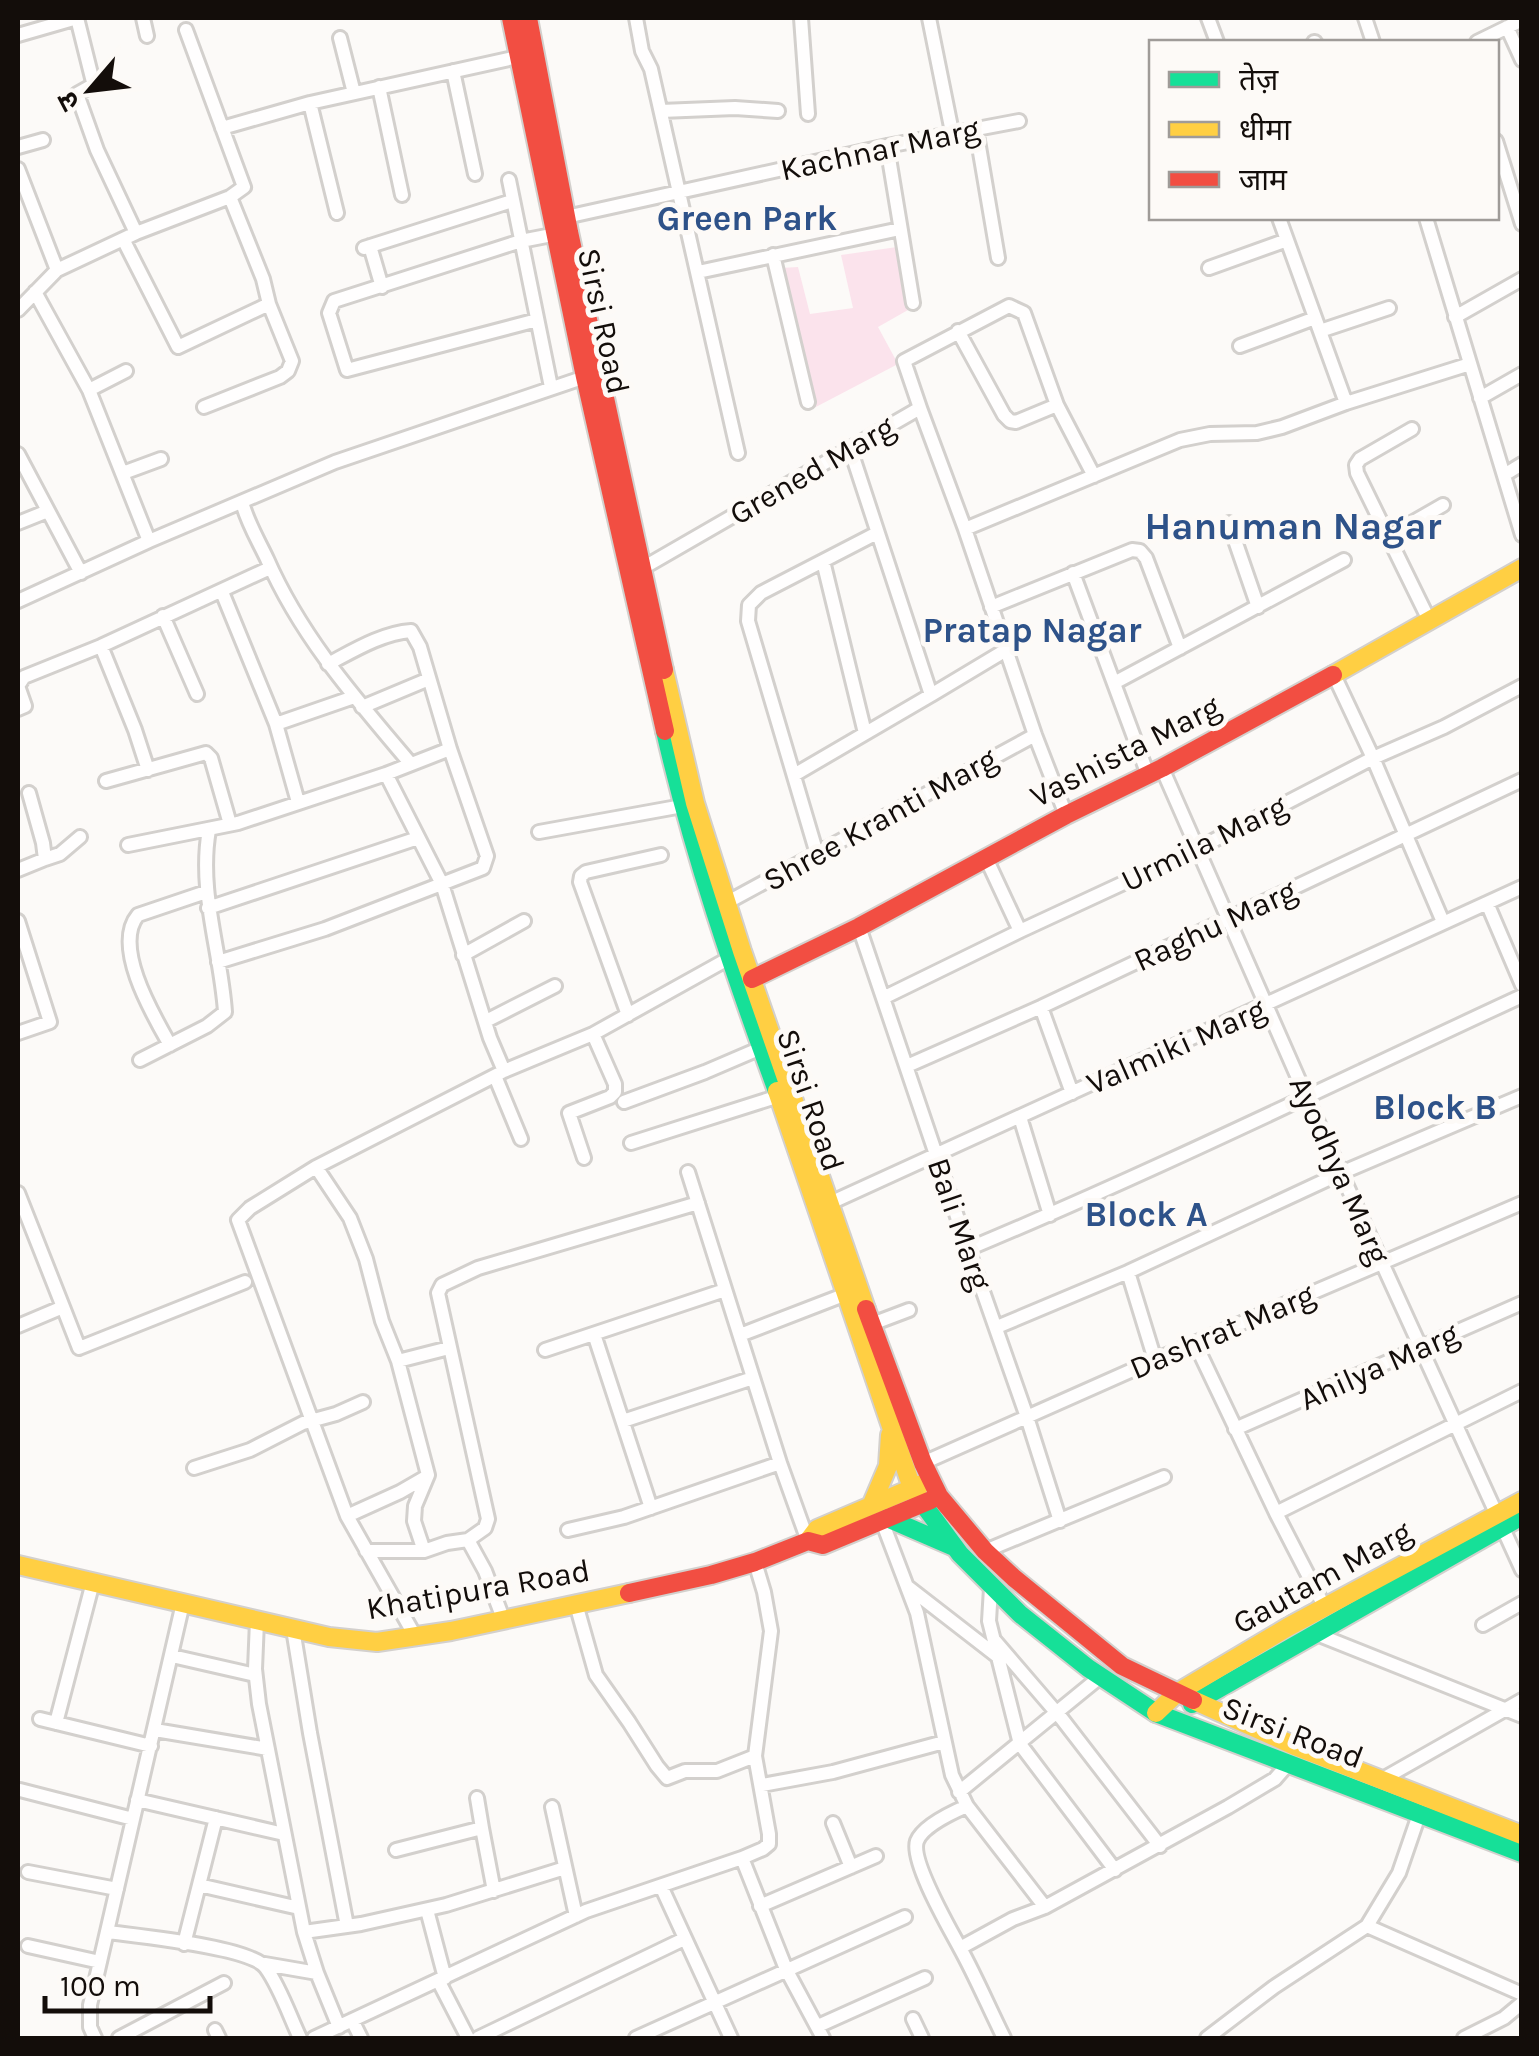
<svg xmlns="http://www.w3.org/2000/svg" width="1539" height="2056" font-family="Karla,'Noto Sans Devanagari',sans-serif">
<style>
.park{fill:#fbe3ec}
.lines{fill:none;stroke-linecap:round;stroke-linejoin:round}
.street-casing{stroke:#d3d0cd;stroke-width:18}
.fast-casing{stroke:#d3d0cd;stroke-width:22}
.slow-casing{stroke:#d3d0cd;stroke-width:22}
.jam-casing{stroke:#d3d0cd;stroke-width:22}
.street{stroke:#fffefe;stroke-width:12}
.fast{stroke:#16e098;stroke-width:18}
.slow{stroke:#ffcf43;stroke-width:18}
.jam{stroke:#f24e42;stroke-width:18}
.labels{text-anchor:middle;stroke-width:10;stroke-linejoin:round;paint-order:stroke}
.street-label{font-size:32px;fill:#130d0a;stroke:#fdfaf7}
.neighbourhood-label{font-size:35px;font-weight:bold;fill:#2e5289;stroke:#fdfaf7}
.quarter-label{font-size:38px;font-weight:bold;fill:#2e5289;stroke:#fdfaf7}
</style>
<rect width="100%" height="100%" fill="#fcfaf8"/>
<!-- park -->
<path class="park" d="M897,247L908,310L878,327L898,364L812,409L781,268L798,267L810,314L853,308L841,255Z"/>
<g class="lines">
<!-- street casing -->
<g class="street-casing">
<path id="street" d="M77,18L93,82V85L77,94L97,150L136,233
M143,18L147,36
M636,18L642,51L651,69L738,453
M801,18L808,114
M929,18L952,132
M1208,18L1217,42
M1365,18L1373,42
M1507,27L1522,60
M18,35L77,18
M340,38L354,93
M1314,42H1315
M1477,42L1522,20
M453,71L475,174
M379,87L402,195
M310,103L337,213
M661,111L735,108L778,111
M222,128L310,103L527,55
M976,129L998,258
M1496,141L1522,224
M887,146L913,303
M18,147L43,140
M18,169L57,270
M509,180L551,387
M566,217L887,146L1019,121
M1279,218L1346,403
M1426,218L1522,535
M123,239L178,347L269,304L263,279L230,197
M370,246L382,287
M364,248L512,201
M773,255L808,402
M1209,268L1287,240
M698,272L900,229
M35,292L89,390L149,541
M18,310L57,270L136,233L230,197L244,187L186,30
M1455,317L1522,279
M537,320L347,370L329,313L334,301L521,241L562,233
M958,331L1004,415L1010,421L1016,422L1057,405
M1320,331L1389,308
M1240,346L1315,318
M89,390L126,371
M1480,398L1522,374
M204,407L280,377L288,371L292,361L269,304
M920,408L904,361L1009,306L1024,313L1057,405L1094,476
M1412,429L1360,459L1356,465L1357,473L1430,622
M18,454L81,573
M123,473L161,459
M1504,475L1522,464
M242,502C247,522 258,540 267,559C301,637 356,699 410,763
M18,523L48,511
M1229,523L1258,607
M965,529L1180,440L1210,434L1257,433L1282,427L1346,403L1470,364
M1389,536L1443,505
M823,561L865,733
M641,569L920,408L965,529L1035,735L1066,815
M1073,573L1148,775
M222,592L276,724L298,802
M18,601L149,541L335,462L591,375
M991,607L1132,550L1140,551L1146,558L1180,648
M163,616L197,694
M101,646L135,730L148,770
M1334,675L1373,758L1443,922
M1114,683L1344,560
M931,695L1006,650
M362,707L429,679
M18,709L25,706L18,686L24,677L101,646L270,568
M276,724L354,697
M1162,768L1306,1096L1522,1570
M386,774L442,884L490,1038L504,1071
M794,775L931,695L850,448
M106,781L206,753L211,758L230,824
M539,832L688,805
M128,845L238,823L386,774L450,749
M817,854L748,621L749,605L761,593L877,533
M986,858L1020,931
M45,859L60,854L80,837
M18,870L45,859L43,843L29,793
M726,903L1035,735
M1487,903L1522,985
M208,908L418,838
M18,921L50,1022L18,1033
M859,927L968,1249L1027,1417L1060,1521
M463,955L524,921
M218,962L325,929L483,868L487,856L450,749L420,647L411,631C382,633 353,651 328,664
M885,997L1020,931L1199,848L1373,758L1444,727L1522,686
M1041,1007L1072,1093
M628,1015L580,882L581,876L586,872L661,855
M486,1021L555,986
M170,1045C153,1015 112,946 138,915L206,892
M140,1060L207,1026L225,1012C221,951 198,892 209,830
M907,1066L1041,1007L1522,780
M495,1076L521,1139
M624,1102L705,1072L761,1048
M1020,1117L1050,1215
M631,1143L779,1096
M584,1158L569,1113L610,1097L615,1092V1084L593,1034
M316,1167L350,1218L366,1259L382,1321L398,1361L428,1475L415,1506L414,1521L424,1551
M688,1172L780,1463L808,1541
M18,1193L63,1307L18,1326
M830,1203L1522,887
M968,1249C1155,1171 1338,1081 1522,996
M1128,1272L1155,1360
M63,1307L79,1348L245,1282
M872,1324L909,1310
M997,1327L1128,1272L1341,1173L1522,1096
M594,1334L651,1508
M740,1335L854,1291
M1195,1343L1276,1513L1325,1608
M545,1350L725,1290
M398,1361L449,1348
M623,1421L753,1378
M1235,1429L1522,1303
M923,1463L1155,1360L1522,1203
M194,1468L250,1450L303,1423L336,1414L363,1402
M1276,1513L1522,1391
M347,1516L400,1492L426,1477
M882,1521L917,1613L952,1775L967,1806L1045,1907
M568,1530L624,1517L780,1463
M366,1551H424L447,1543L468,1540
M985,1551L1164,1477
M755,1562L764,1592L771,1631L755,1756L769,1834V1844L763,1849L742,1858L786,1969L823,2038
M908,1587L997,1656
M991,1588L989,1621L1020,1744L1115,1870
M576,1604L596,1675L629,1722L657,1766L667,1778L685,1771H717L755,1756
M257,1621L255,1669L259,1704L304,1932L317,1973L339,2027
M504,1621L485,1571L468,1540L485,1528L488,1519L438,1293L442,1285L478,1268L698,1203
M1483,1625L1522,1603
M293,1629L310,1733L347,1926
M1314,1633L1522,1716
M415,1636L347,1516L238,1220L250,1208L316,1167L504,1071L593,1034L735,955
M995,1641L1062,1719L1160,1846
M172,1656L255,1675
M40,1719L151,1746
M56,1723L93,1582
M155,1730L268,1749
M1381,1780L1522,1700
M762,1785L833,1772L944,1742
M20,1790L133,1819
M959,1792L1100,1677
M477,1798L482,1828
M137,1800L284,1834
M967,1806C953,1812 923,1826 917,1841C910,1861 950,1929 960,1948C976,1977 989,2008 1004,2038
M552,1807L576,1916
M833,1823L851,1867
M396,1850L482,1828L494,1891
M28,1872L117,1889
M199,1885L299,1908
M661,1886L731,2038
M760,1906L876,1856
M427,1910L445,1978
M1367,1926L1522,1994
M108,1932C137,1936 252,1947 266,1968C280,1987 290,2017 300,2038
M304,1932L361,1924L446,1905L565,1868
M184,1944L216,1818
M28,1946L100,1962
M960,1948L1013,1919L1045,1907L1228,1807L1275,1779L1289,1763
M265,1964L317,1973
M438,1980L468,2038
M913,2019L922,2038
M352,2020L361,2038
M818,2026L925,1978
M215,2030L219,2038
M95,2038L90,2027V2005L183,1603
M119,2038L224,1983
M314,2038L586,1911L742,1858
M478,2038L684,1939
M636,2038L905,1917
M1207,2038L1274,1987L1367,1926L1399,1873L1421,1809
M1464,2038L1504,2018L1522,2003"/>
</g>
<!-- fast casing -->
<g class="fast-casing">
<path id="fast" d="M665,731C693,854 734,973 777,1091
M920,1500L960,1554L1020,1614L1088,1668L1156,1713L1522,1853
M887,1518L954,1547
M1192,1704L1522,1516"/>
</g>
<!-- slow casing -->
<g class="slow-casing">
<path id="slow" d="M664,670L695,803L742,951L866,1309
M1333,675L1522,568
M777,1091L912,1488L920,1500
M871,1506L888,1466L890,1435
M808,1541L817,1529L922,1484
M18,1565L329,1637L377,1642L451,1631L629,1593
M1193,1700L1295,1746L1522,1835
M1156,1713L1177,1693L1288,1627L1522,1501"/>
</g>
<!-- jam casing -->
<g class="jam-casing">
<path id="jam" d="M511,18L585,377L665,731
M528,18L569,232L664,670
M752,979L859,927L1066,815L1162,768L1333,675
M866,1309L923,1463L939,1496L985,1551L1014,1578L1122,1666L1193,1700
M629,1593L711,1575L755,1562L808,1541L823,1545L931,1500"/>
</g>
<!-- street -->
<use href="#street" class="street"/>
<!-- fast -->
<use href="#fast" class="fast"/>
<!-- slow -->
<use href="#slow" class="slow"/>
<!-- jam -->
<use href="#jam" class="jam"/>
</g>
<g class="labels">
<!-- street labels -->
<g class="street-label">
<text transform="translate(880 149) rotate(-12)" y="11">Kachnar Marg</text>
<text transform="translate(604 321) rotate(78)" y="11">Sirsi Road</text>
<text transform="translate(812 470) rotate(-30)" y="11">Grened Marg</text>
<text transform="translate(1125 751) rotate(-27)" y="11">Vashista Marg</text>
<text transform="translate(880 819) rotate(-29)" y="11">Shree Kranti Marg</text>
<text transform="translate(1204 843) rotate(-26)" y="11">Urmila Marg</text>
<text transform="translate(1215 925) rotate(-25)" y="11">Raghu Marg</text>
<text transform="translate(1176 1046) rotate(-24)" y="11">Valmiki Marg</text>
<text transform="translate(811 1100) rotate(71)" y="11">Sirsi Road</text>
<text transform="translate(1340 1170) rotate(66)" y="11">Ayodhya Marg</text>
<text transform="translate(960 1224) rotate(71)" y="11">Bali Marg</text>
<text transform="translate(1222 1331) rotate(-23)" y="11">Dashrat Marg</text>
<text transform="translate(1379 1366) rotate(-24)" y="11">Ahilya Marg</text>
<text transform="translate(1322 1577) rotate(-29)" y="11">Gautam Marg</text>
<text transform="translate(478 1589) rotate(-10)" y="11">Khatipura Road</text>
<text transform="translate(1293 1732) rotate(21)" y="11">Sirsi Road</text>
</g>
<!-- neighbourhood labels -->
<g class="neighbourhood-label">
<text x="747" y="230">Green Park</text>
<text x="1032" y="642">Pratap Nagar</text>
<text x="1435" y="1119">Block B</text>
<text x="1146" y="1226">Block A</text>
</g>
<!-- quarter labels -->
<g class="quarter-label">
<text x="1293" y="539">Hanuman Nagar</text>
</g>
</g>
<!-- border -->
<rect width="1539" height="2056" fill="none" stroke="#130d0a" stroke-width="40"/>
<!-- legend -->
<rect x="1149" y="40" width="350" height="180" fill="#fdfaf7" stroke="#9f9b98" stroke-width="2.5"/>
<rect x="1169" y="72" width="50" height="15" fill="#16e098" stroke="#9f9b98" stroke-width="2.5"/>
<text x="1239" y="90" font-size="30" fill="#130d0a">तेज़</text>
<rect x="1169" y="122" width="50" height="15" fill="#ffcf43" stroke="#9f9b98" stroke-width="2.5"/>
<text x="1239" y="140" font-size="30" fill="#130d0a">धीमा</text>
<rect x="1169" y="172" width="50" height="15" fill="#f24e42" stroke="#9f9b98" stroke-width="2.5"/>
<text x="1239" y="190" font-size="30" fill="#130d0a">जाम</text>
<!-- north arrow -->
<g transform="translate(90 90) rotate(242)" stroke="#fdfaf7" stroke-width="8" paint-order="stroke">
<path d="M0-8L18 38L0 25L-18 38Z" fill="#130d0a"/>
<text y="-15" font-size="28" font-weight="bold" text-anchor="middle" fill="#130d0a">उ</text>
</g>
<!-- scale -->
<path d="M45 1996v15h165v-15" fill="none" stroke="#130d0a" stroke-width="5"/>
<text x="60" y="1996" font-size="30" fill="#130d0a" stroke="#fdfaf7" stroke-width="8" paint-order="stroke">100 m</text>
</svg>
